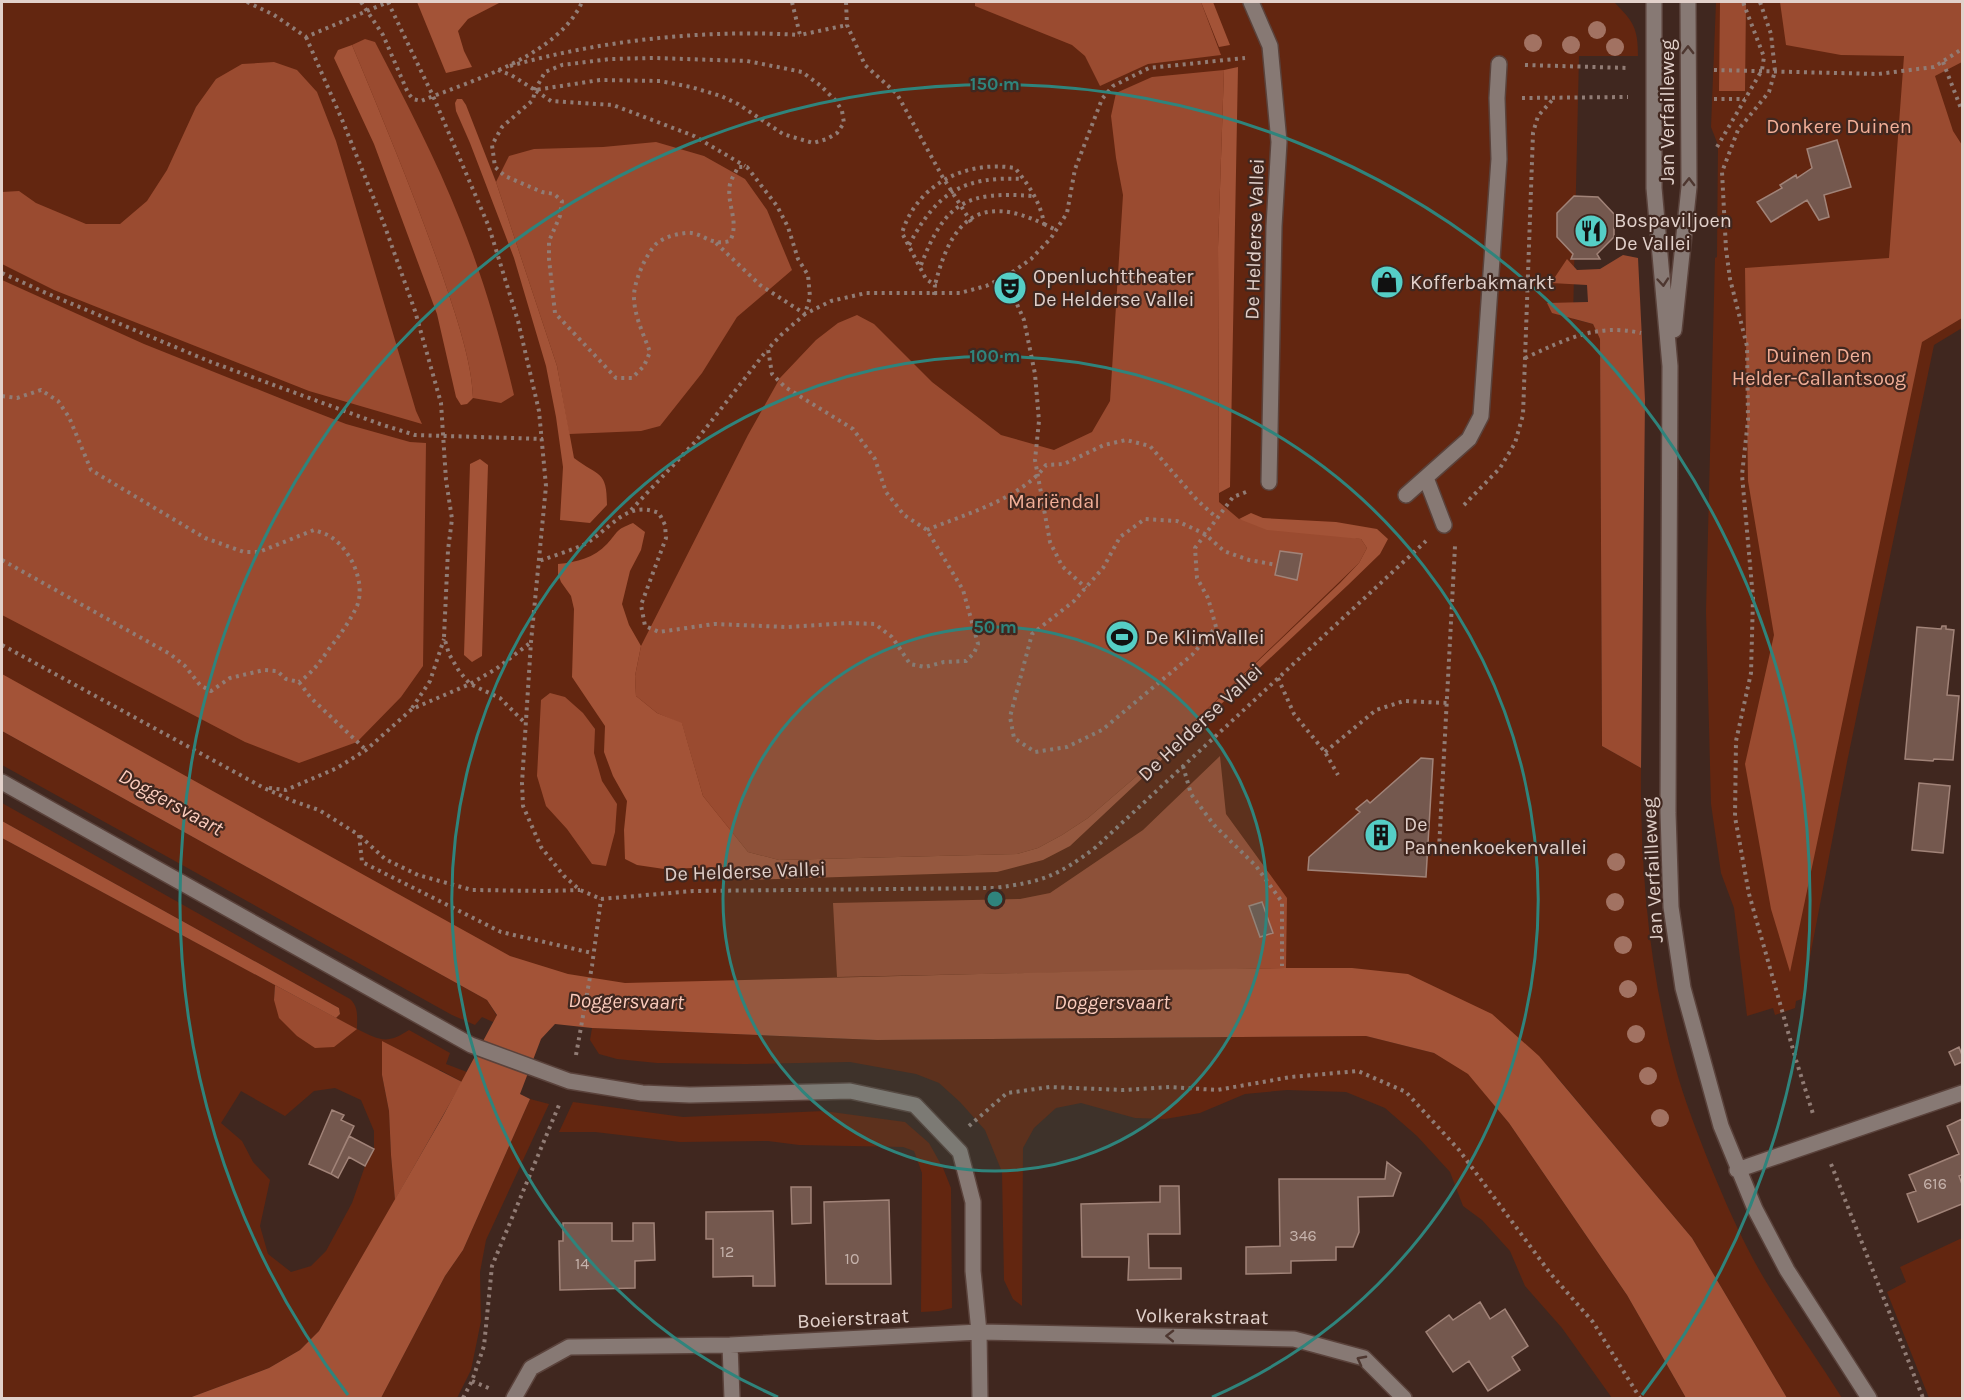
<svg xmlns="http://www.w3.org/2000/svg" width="1964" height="1400" font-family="Karla,sans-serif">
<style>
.green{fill:#632610;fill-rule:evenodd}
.forest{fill:#9a4b30}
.water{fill:#a35337}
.building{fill:#74584e;stroke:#a18378;stroke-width:1.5}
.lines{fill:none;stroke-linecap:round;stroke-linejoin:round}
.minor-casing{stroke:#5a423b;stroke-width:18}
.path{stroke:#917c75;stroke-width:4;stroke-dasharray:3 4.5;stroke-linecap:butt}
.minor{stroke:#877974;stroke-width:15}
.tree{fill:#a27262}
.oneway{stroke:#4e3730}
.ring{fill:none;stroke:#2f847c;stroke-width:3}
.labels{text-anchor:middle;stroke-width:4.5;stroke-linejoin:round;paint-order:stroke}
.number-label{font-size:16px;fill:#c6b3ac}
.street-label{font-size:20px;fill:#e2d1cb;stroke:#40271f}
.park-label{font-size:20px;fill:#f2af98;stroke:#40271f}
.poi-label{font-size:20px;fill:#e2d1cb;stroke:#40271f;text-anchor:start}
.water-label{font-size:21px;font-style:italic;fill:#fbccbd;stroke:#40271f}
.centre{fill:#2f847c;stroke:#40271f;stroke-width:3}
.ring-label{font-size:18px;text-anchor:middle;font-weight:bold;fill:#2f847c;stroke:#40271f;stroke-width:4.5;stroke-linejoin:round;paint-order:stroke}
</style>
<rect width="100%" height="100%" fill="#40271f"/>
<!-- green -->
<path class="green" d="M2,2L1615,3C1634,22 1638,29 1638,56H1579L1573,319L1593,324L1600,339L1602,746L1641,768C1640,867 1649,970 1675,1066C1684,1099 1697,1132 1710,1165C1726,1204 1743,1243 1765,1280C1789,1320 1817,1358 1842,1398H1787L1692,1238L1557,1077L1442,1008L555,990L2,696Z
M1716,2H1962V328L1934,345L1847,762L1802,999L1796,1001L1795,1008L1775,1015L1773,1008L1747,1016L1734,908L1721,873L1711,804L1706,611L1715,258L1717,257L1718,145L1711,127Z
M2,731L487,1000L497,1016L493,1022L482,1017L475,1025L452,1015L2,765Z
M2,803L350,999C359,1007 357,1018 357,1029C380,1040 386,1045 409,1030L450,1053L446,1064L467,1072L462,1082L440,1070L382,1075L389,1111L391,1155L395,1200L319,1331L300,1350L269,1368L189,1398H2V838L275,985L274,1000L356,1029L336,1018L340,1014L339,1008L2,821ZM335,1088L361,1100L374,1131V1149L365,1166L352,1203L326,1251L311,1266L291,1272L268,1254L260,1226L270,1180L253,1162L242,1141L221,1123L241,1091L285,1116L314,1091Z
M592,1028L877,1040L1366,1036L1434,1053L1468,1073L1509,1123L1627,1295L1686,1398H1612L1562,1328L1525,1286L1510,1251L1482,1220L1463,1206L1450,1172L1417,1136L1385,1108L1346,1092L1287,1090L1245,1094L1200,1113L1165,1119L1135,1118L1081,1103L1056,1108L1034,1128L1023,1148L1022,1306L1013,1299L1004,1280L1002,1172L985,1130L960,1102L939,1083L916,1074L850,1062L745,1064L657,1063L617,1059L599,1054L590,1040Z
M530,1099L549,1104L486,1240L480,1272L481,1321L471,1370L457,1398H381L445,1276L463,1250Z
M573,1102L683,1117L824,1111L905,1122L929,1143L943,1168L951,1188L952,1308L939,1311L921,1312L922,1173L914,1151L903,1147L799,1145L768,1141L680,1142L595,1132H559Z
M1962,1238V1398H1929L1887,1292L1906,1282L1900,1267Z"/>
<!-- forest -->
<path class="forest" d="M975,2H1201L1221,55L1148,64L1100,86L1085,56L1072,45L975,6Z
M1720,2H1746L1745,91H1719Z
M1780,2H1962V62L1935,76L1953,131L1962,145V318L1922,342L1790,972L1771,909L1745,764L1774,635L1748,481L1745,268L1889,258L1904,56L1841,55L1786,45Z
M365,39L375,42C405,100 436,159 460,220C483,277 500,336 514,395L501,403L473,398C472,361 455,313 443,277C416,199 384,122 352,45Z
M274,62L297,70L317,92L336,141L416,411L422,424L309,391L127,319L54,290L2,264V192L19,191L36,203L86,224H120L147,201L167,170L196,107L216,79L242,64Z
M1224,70L1218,247L1219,502L1239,519L1361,539L1367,548L1359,563L1146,768L1088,818L1062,835L1038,848L1017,854L779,860L748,852L703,796L682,724L657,713L636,696L635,676L641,646L748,435L780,378L816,340L838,323L857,315L874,324L932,382L1001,435L1054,450L1092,432L1110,401L1123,195L1116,158L1111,116L1116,93L1152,77Z
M656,142L704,156L745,179L767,210L792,270L737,317L702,373L660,426L641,431L569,434L557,366L496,182L509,156L534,149L603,147Z
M1623,255L1638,258L1645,400L1641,768L1602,746L1600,339L1593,324L1552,313L1547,303L1588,302L1587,285L1551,283L1567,259L1577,270L1600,269Z
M2,280L144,344L297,405L346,424L410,442L426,443L423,666L401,697L357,742L299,763L245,742L2,615Z
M550,693L565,697L583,713L595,729L594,753L602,781L617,804L615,832L606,866L592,864L567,829L546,806L537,776L541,700Z
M1220,756L1226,814L1287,898L1286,968L837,977L833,903L1020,899L1050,893L1143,830Z
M275,985L357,1029L334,1047L315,1048L297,1036L279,1018L274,1000Z
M382,1041L462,1082L395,1200L391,1155L389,1111L382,1075Z"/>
<!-- water -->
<path class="water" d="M417,2H501L468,19L458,31L464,51L472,67L446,73Z
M1201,2H1213L1230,45L1219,47Z
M352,45C384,122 416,199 443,277C455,313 472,361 473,398L467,404L461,405L456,397L437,314L374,144L334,58L338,50Z
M1238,67L1230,487L1219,493L1218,247L1224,70Z
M457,99H462L466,105L496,182L557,366L574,458C599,477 607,470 607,505L590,523L560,520L563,467L556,417L546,366L514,258L470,143L456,111L455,103Z
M480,459L488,465L482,656L472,662L464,655L470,464Z
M1251,513L1263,518L1336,522L1377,529L1388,539L1380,554L1348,585L1070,846L1043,860L997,872L745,880L723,867L664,869L637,865L625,859L624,830L627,801L613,776L604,752L605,726L572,677L574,609L571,596L561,582L558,574V564C577,562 594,558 607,544C619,531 615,530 633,523L645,532L641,550L630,571L622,604L629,625L641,646L635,676L636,696L657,713L682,723L703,796L748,852L779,860L1017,854L1038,848L1062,835L1088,818L1146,768L1340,583L1359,563L1367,548L1361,539L1267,530L1239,519Z
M2,674L510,956L568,974L625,983L1140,970L1286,968H1352L1408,974L1492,1014L1539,1056L1692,1238L1787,1398H1686L1627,1295L1509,1123L1468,1074L1434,1053L1366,1036L877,1040L592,1028L555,1024L541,1039L520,1094L530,1099L463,1250L445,1276L381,1398H189L269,1368L300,1350L319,1331L443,1116L497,1015L487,1000L2,731Z
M2,821L339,1008L340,1014L336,1018L2,838Z"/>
<!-- building -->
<path class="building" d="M1837,140L1851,187L1824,195L1829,217L1819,220L1807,200L1771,222L1757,202L1782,188L1780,185L1796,175L1797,178L1812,168L1807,149Z
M1574,196L1598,197L1614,214V237L1597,254L1600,259H1571L1573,254L1557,237V213Z
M1280,551L1302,554L1297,580L1275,575Z
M1942,626H1946V629L1954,630L1947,695L1959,696L1953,760L1934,759L1933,761L1905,759L1917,627L1941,629Z
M1421,758L1433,759L1426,877L1308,870L1309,857L1360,812L1356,809L1367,800L1370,803Z
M1919,783L1950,786L1943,853L1912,850Z
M1262,902L1273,933L1260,937L1249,906Z
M1959,1047L1962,1055V1062L1955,1065L1949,1052Z
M332,1110L344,1115L341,1120L354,1126L331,1174L309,1164Z
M1962,1119V1175L1959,1176L1962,1184V1204L1918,1222L1907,1194L1916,1191L1909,1175L1959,1154L1947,1126Z
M349,1136L374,1149L365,1166L349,1157L338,1178L331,1174Z
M1387,1162L1401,1173L1393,1196L1358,1197L1359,1232L1353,1247H1336V1260L1291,1261V1273L1246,1274V1247L1280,1246L1279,1179H1385Z
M1160,1186H1179L1180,1234H1148L1149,1268H1181V1279L1128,1280L1129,1257H1082L1081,1204L1160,1202Z
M791,1187H811V1223L792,1224Z
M889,1200L891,1284H826L824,1202Z
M773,1211L775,1286H753V1276L713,1277V1239H706V1212Z
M563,1223H612V1241H633V1223H654L655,1260L635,1261V1288L560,1290L559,1241H563Z
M1480,1302L1490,1319L1505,1309L1528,1346L1512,1357L1520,1370L1488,1391L1469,1361L1453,1372L1426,1332L1449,1315L1453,1320Z"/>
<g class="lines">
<!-- minor casing -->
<g class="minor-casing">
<path id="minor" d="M1251,2L1270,46L1279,142L1274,226L1269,482
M1654,2V188L1670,366L1668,813L1671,907L1683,988L1721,1126L1755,1209L1787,1270L1869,1398
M1674,330L1689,187L1688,2
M1426,478L1444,525
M1406,495L1469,439L1481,416L1499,159L1497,98L1499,64
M2,782L471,1045L569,1081L642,1093L690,1095L850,1091L915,1105L960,1152L973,1202V1271L979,1332L980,1398
M1737,1170L1962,1093
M730,1345L732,1398
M514,1398L531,1368L569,1347L730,1345L979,1332L1294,1339L1364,1358L1404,1398"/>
</g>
<!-- path -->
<path class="path" d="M247,2L274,15L306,37L388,2
M361,2L383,35L408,93L413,99L421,101C473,80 558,56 582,2
M388,2L433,96L489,227L518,321L539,411L546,486L531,642L522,783L523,806L541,847L564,876L580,890L601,899
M792,2L800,35L847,25
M846,2L847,25L865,65L897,94L942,176L973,225
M1760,2L1771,34L1775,71L1769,92L1738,130L1722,172L1726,249L1730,279L1747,346L1748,420L1742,475L1753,598L1751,673L1736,741L1735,817L1749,894L1796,1060L1814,1117
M306,37L343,122L384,224L415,311L441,403L446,480L452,519L448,550L444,637L449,654L459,671L470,684L500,698L525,723
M1943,62L1962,111
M1525,65L1628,68
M510,66C602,40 706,29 800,35
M498,70L511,75L535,90L600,80L660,81L691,87L721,96L738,104L783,134L813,143L827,139L837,133L844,123L842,111L836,101L821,86L802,72L783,68L747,61L654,58L610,59L562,65L545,72L535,90L533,100L502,127L492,145L495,167L505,176L542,192L554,194L562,201L560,216L549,241V259L555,313L616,378H632L644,366L650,352C644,335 635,318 634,299C633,283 645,256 656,244C664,237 676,234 686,233C702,231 710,247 730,241C740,222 726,204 730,184C731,179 736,172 738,167H747L777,206L788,227L798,259L808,275L810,297L805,314L781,335L768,349L772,374L785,387L853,429L875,459L886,492L904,515L927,530L963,590L978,644L974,653L966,661L944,662L925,667L910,664L892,637L875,624L848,623L787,627L714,624L659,632L645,626L641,605L666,538L665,525L659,513C625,499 610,531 583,545C569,551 553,556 539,561
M1714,70L1878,74L1934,67L1962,49
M536,91L551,101L613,105L694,136L745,166
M1522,98L1628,97
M1714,99H1745
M1717,147L1762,70L1764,57L1743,2
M1044,224L1056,230
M716,243L760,285L805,314L831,301L866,293H960L986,286L1007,276L1031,259L1051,238L1067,213L1075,169L1102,99L1113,86L1149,68L1245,58
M909,245C937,192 963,176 1023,179
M921,265C945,202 967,191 1033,196
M2,273L46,293L211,362L380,424L415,435L543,439
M1005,277L1024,320L1035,374L1039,421L1035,460L1050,542L1062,566L1086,588
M934,295L935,285L926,279L902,233C917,184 966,160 1015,168C1028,184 1041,203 1044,224C979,193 951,220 935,285
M1525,358C1565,340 1595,323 1641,333
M2,396L17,398L41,390L58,401L69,417L91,470L205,538L244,552H259L314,530C320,532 327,534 331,537C351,550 366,583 357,606C350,621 340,635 329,649C320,662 312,673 299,682
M1246,492L1233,497L1195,548L1197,578L1208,598L1216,627L1192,655L1102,730L1067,747L1035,752L1014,738L1010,717L1032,634L1074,601L1103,568L1120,537L1145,519L1177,521L1205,534L1224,551L1249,560L1277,565
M1464,505L1500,468L1515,443L1523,415L1533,133L1538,116L1554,98
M631,510L695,442L767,350
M927,530C965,514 1021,499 1046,465L1064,464L1104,445L1126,440L1150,446L1197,500L1217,518
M2,560L170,654L185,666L200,685L211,691L230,678L264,670L277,671L286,679L299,682L311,698L366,750
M2,645L264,788L293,801L319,810L359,835L362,862L501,932L592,953
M1278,678L1294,714L1325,752L1338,775
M412,708L430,681L444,639
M1325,752L1376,710L1404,701L1447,703
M1183,766L1191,794L1214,825L1256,866L1282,902V966
M269,788L286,790L337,768L366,750L412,709L470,684L496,669L530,643
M360,836L385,859L418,875L472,890L545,891L580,890
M1439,849L1455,546
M601,899L693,891L994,888C1042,882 1058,876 1096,847L1426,541
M576,1055L592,966L601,899
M969,1126L1007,1093L1050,1087L1123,1090L1170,1087L1217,1090L1291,1077L1358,1071L1406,1092L1459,1150L1550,1273L1593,1322L1640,1398
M1831,1164L1923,1398
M472,1381L491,1389
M463,1398L472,1381L484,1346L492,1266L559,1105"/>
<!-- minor -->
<use href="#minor" class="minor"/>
</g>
<!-- trees -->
<g class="tree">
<circle cx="1597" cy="30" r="9"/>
<circle cx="1533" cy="43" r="9"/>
<circle cx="1571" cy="45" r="9"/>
<circle cx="1615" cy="47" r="9"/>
<circle cx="1616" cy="862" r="9"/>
<circle cx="1615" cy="902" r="9"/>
<circle cx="1623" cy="945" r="9"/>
<circle cx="1628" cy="989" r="9"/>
<circle cx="1636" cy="1034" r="9"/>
<circle cx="1648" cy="1076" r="9"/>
<circle cx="1660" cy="1118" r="9"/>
</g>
<!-- one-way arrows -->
<defs><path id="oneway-chevron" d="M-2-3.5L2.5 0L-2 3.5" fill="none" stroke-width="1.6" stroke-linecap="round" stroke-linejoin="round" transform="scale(1.5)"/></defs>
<g class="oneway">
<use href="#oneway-chevron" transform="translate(1688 50) rotate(-90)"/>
<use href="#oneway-chevron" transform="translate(1689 182) rotate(-89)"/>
<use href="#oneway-chevron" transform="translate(1663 282) rotate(85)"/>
<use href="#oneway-chevron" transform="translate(1170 1336) rotate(-179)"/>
<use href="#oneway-chevron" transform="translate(1361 1360) rotate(-152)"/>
</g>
<!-- distance rings -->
<circle cx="995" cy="899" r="272" fill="#2f847c" fill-opacity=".12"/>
<g class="ring">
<circle cx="995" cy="899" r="272"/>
<path d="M778 1397A543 543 0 1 1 1212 1397"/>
<path d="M348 1395A815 815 0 1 1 1642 1395"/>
</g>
<!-- icons -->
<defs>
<g id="restaurant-disc" transform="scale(1.725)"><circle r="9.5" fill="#55cec6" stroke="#40271f"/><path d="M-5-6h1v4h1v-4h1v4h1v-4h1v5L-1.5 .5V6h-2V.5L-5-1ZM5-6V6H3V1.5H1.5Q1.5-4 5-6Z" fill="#111"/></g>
<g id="shop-disc" transform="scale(1.725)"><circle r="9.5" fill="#55cec6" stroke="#40271f"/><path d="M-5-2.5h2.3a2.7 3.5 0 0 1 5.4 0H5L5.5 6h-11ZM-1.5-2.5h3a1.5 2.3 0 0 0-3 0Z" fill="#111"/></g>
<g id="theatre-disc" transform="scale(1.725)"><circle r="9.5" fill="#55cec6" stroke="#40271f"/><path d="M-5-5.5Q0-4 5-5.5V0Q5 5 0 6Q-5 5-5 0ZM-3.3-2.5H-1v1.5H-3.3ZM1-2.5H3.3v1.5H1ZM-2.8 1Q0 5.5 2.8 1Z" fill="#111"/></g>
<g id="stadium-disc" transform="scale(1.725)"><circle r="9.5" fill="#55cec6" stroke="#40271f"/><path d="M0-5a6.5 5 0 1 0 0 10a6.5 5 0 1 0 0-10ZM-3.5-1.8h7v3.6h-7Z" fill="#111"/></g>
<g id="building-disc" transform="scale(1.725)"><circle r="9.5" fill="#55cec6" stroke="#40271f"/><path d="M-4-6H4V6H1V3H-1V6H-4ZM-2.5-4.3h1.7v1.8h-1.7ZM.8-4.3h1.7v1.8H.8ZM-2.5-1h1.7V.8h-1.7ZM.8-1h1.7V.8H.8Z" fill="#111"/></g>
</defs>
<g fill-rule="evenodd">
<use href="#restaurant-disc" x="1591" y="231"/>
<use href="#shop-disc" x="1387" y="282"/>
<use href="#theatre-disc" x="1010" y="288"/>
<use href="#stadium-disc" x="1122" y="637"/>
<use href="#building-disc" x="1381" y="835"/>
</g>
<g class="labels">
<!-- number labels -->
<g class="number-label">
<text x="1935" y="1189">616</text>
<text x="1303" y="1241">346</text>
<text x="727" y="1257">12</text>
<text x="852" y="1264">10</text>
<text x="582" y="1269">14</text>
</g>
<!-- street labels -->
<g class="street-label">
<text transform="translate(1667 112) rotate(-90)" y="7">Jan Verfailleweg</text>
<text transform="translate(1254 239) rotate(-88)" y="7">De Helderse Vallei</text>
<text transform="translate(1200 722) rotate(-43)" y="7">De Helderse Vallei</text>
<text transform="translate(1652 870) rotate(-93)" y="7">Jan Verfailleweg</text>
<text transform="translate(745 871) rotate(-2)" y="7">De Helderse Vallei</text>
<text transform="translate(1202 1316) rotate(1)" y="7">Volkerakstraat</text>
<text transform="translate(853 1318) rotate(-3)" y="7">Boeierstraat</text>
</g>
<!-- park labels -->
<g class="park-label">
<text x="1839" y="133">Donkere Duinen</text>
<text x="1819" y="362">Duinen Den<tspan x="1819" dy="23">Helder-Callantsoog</tspan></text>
<text x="1054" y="508">Mariëndal</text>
</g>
<!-- poi labels -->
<g class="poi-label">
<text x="1614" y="227">Bospaviljoen<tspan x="1614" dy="23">De Vallei</tspan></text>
<text x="1033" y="283">Openluchttheater<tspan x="1033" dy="23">De Helderse Vallei</tspan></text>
<text x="1410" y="289">Kofferbakmarkt</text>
<text x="1145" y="644">De KlimVallei</text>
<text x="1404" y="831">De<tspan x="1404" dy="23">Pannenkoekenvallei</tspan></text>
</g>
<!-- water labels -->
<g class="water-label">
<text transform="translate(171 802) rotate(29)" y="7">Doggersvaart</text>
<text transform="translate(626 1001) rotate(1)" y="7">Doggersvaart</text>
<text x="1112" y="1009">Doggersvaart</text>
</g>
</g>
<circle cx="995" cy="899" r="9" class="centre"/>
<g class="ring-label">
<text x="995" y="90">150 m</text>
<text x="995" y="362">100 m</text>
<text x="995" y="633">50 m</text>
</g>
<!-- border -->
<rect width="1964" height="1400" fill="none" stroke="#e2d1cb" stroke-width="6"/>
</svg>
